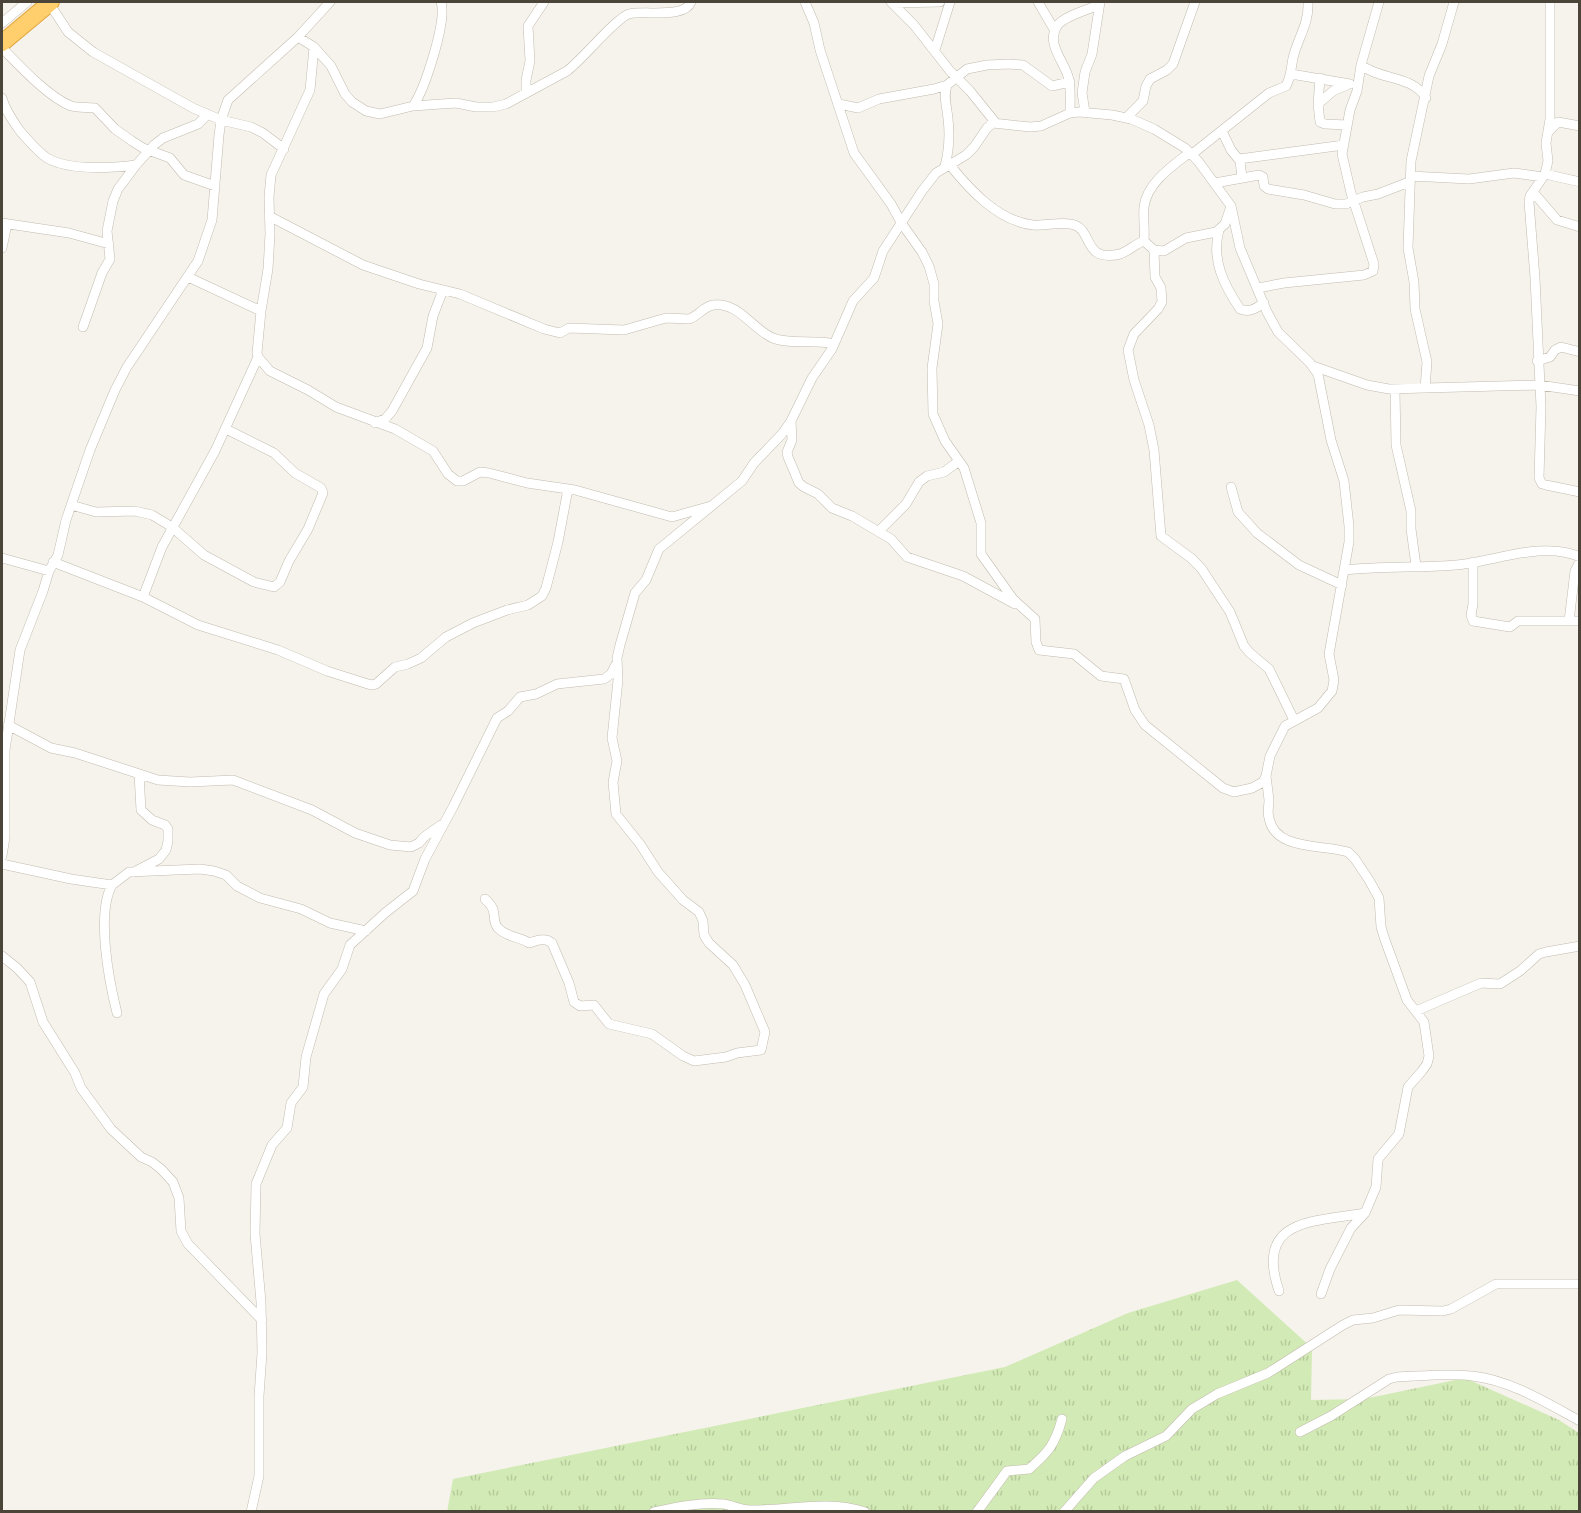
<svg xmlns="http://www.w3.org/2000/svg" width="1581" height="1513" font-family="Overpass,sans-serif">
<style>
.grass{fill:url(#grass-tufts)}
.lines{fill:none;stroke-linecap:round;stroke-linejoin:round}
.street-casing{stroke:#c2bbae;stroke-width:10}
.highway-casing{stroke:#e0a43c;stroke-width:18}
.street{stroke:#fff;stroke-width:9}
.highway{stroke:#ffcf6e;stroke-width:16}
</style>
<defs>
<pattern id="grass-tufts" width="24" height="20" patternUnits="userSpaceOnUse" patternTransform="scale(1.5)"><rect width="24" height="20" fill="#d2eab5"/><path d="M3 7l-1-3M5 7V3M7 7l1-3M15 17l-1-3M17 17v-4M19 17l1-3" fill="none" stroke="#b6ca9c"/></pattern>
</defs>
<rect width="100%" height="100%" fill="#f6f3ec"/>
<!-- grass -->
<path class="grass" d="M1237,1280L1312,1348L1311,1400L1364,1399L1465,1378L1559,1420L1579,1433V1511L447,1512L453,1479L1005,1367L1128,1313Z"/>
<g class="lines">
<!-- street casing -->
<g class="street-casing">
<path id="street" d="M891,2L914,25L950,71L970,91L995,122
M1038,2L1055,31
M1550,2V119L1546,143L1548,161L1545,174L1530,196L1529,202L1535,278L1541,407L1539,478L1542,484L1546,485L1580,492
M49,3L68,32L93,52L193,108L221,120L251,127L263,133L284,149
M893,3L940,2
M2,23L27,2
M298,37L314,47L331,66L345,94L352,102L366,111L380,114L413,106L456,103L476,107H493L506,104L567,71C582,60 617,17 629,14C645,10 684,19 691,2
M2,48C19,65 48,97 71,106C78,108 87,107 95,108L115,129L132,141L143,148L170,158L184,175L215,186
M935,50L950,2
M1361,65C1380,80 1412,75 1426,98
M1291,74L1350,84
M1320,78L1318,104L1320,122L1325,124L1347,125
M526,92V80L530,61L528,26L544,2
M2,98C5,110 13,121 20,131C28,140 37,151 47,158C70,171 111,168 136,165
M839,104L858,108L879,99L934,89L947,85L967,69L987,65L1009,64L1023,65L1052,86L1070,82
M1318,104L1333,91L1347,85
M413,106C425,89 447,21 441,2
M1085,112L1082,93L1085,72L1092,54L1100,2
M1070,113C1070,103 1071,90 1069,80C1066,63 1045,44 1057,26C1062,17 1089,9 1099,5
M1126,118L1143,101L1146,86L1150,79L1167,70L1173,64L1195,2
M1222,131L1231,150L1240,161L1242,178
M1549,131L1558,122L1580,126
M1191,155L1269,93L1286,86C1291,77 1291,68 1293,58C1298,37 1309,25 1308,2
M1239,159L1344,145
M949,164C970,190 998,221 1033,225C1045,226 1058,222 1070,224C1095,227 1080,263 1120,254C1129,251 1135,244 1144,241L1154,250L1164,251L1186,238L1216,232L1225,224L1231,206
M945,166C949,150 950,135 948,119C947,106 943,97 947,85
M1545,174L1580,182
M1410,176L1469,179L1514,173L1543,177
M1215,183L1259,175L1263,177L1264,186L1268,189L1304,195L1335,204H1346L1363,197L1378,194L1409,182
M1533,192L1557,220L1580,227
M269,216L363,265L419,284L460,294L544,329L560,333L569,328L624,330L666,318L689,319C698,316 703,307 713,305C738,301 753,330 773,338C790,345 815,339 834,344
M2,223L69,233L109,244
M1219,230C1211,260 1224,285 1240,309C1250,313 1256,308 1264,303
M1144,241C1145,230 1143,218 1144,207C1147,183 1171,167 1189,153
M2,248L7,224
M1154,250L1155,277L1161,288L1162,302L1158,309L1134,334L1128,350L1134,380L1149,425L1154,450L1161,536L1191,558L1201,568L1230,612L1244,646L1250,653L1269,669L1294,720
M188,277L261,311L257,353L258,357L270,371L308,390L336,407L395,429L433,451L448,474L457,481H463L480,472L489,473L527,483L575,490L672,517L711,506
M1258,288L1284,283L1364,275L1373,271L1374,264L1351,193L1342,154L1350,110L1357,91L1361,65L1379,2
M261,311L268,269L270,234L269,197L271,175L310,90L314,47
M83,327L102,273L110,259L107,231L113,201L118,189L136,165L154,145L163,138L198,124L207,115
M1537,361L1550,357L1555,350L1561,347L1580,352
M1313,366L1367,385L1389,389L1539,385L1580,391
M1425,388L1427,362L1415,309L1414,282L1408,248L1411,161L1429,76L1442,44L1454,2
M1395,389L1396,445L1411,511V529L1416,566
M791,421L792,440L787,452L788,457L799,483L804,487L818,494L832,508L852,516L891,539L907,557L963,576L1015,604
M375,423L385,419L392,411L427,348L433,316L443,290
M1231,487L1238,512L1257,533L1299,565L1342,585
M71,505L96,512L135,511L152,515L172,527L204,555L254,582L274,587L280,582L289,561L308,529L323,493L321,488L295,473L274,453L226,429
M879,531L906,504L919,482L927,476L944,472L959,461
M2,558L49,571
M53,562L143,597L198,625L278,650L327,671L371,685L376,684L395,667L408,664L421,658L446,637L473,623L507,610L528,605L542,596L546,588L558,542L568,489
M1473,562V604L1471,615L1473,621L1510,627L1518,621H1580
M1344,570C1381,566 1419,568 1456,565C1494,562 1542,540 1580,557
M143,597L162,547L215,451L258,357
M1569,621L1575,571L1580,561
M8,725L51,748L75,753L158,780L190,782L233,780L312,810L355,833L390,845L411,847L419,843L424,837L441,825
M1266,776C1267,784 1268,792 1269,800C1269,806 1267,812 1269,818C1275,851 1322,844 1348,852L1355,859L1369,880L1379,898L1381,927L1385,940L1407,1000L1424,1022L1429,1056L1427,1064L1422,1071L1408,1087L1399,1134L1378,1159L1376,1187L1365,1213L1351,1228L1330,1269L1321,1294
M2,856L5,837V750L20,650L43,591L49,571L58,555L66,520L90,450L115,390L127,367L198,261L212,220L219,135L221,120L228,100L298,37L330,2
M2,864L71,879L112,885L129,872L200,869L214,871L226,875L237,886L260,898L301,909L330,923L366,931
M134,872L159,859L166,850L168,841V829L165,825L152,820L141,810L139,774
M112,885C96,914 109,981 117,1013
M485,899C500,912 490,919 498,928C506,937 520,937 529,943C536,941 545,937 552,943L569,983L574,1002L580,1006L594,1005L609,1024L652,1034L683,1056L694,1061L726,1057L737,1053L761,1050L765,1032L745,985L733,965L709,943L704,935L703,921L699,912L683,900L658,872L640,844L616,814L613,782L617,761L612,738L618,680L617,658L620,645L635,593L646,580L659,549L742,481L754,463L782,434L791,421L812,378L832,349L853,301L874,278L883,251L922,191L936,173L966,155L974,147L987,128L993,123L1030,127L1041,126L1070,113L1079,112L1112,115L1131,119L1154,129L1185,148L1198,161L1231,206L1240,248L1267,312L1278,332L1310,363L1318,374L1331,440L1344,481L1349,526V542L1329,654L1334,680L1332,691L1318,708L1285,726L1270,756L1266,776L1263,782L1252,788L1234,792L1223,788L1145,725L1135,710L1124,679L1101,676L1074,654L1039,650L1036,642L1035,619L1013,599L981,554V523L964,468L945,441L933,414L932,368L938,324L934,301V284L929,266L922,252L902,224L891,204L854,153L820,50L814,23L805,2
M2,956L17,968L30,982L43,1022L75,1073L81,1088L111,1129L141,1157L152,1162L161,1169L173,1182L179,1198L181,1231L188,1244L262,1320
M1416,1011L1481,983L1500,984L1520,971L1539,954L1546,952L1580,946
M1279,1291C1254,1218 1314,1222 1365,1213
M1300,1432L1331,1416L1389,1379L1397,1377C1422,1376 1448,1373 1472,1376C1510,1380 1547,1403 1580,1421
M251,1512L259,1476V1396L262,1353L261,1302L255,1234L256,1184L272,1145L287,1128L291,1103L303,1087L306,1057L324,994L342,969L350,945L385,913L413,891L425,859L453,807L497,718L508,711L520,697L536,694L557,684L604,679L611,674L616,664
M654,1512C676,1507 700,1502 723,1504C732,1505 740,1510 750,1510C787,1511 828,1499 865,1512
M977,1512L1007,1471L1029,1469C1049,1452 1055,1444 1062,1419
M1064,1512L1094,1478L1125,1456L1166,1436L1192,1409L1217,1394L1268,1373L1343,1325L1353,1320L1373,1318L1399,1310L1443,1311L1451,1309L1496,1284H1580"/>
</g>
<!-- highway casing -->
<g class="highway-casing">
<path id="highway" d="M2,43L51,2"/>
</g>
<!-- street -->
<use href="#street" class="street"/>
<!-- highway -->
<use href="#highway" class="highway"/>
</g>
<!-- border -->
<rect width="1581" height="1513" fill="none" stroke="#4b4439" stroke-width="6"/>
</svg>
